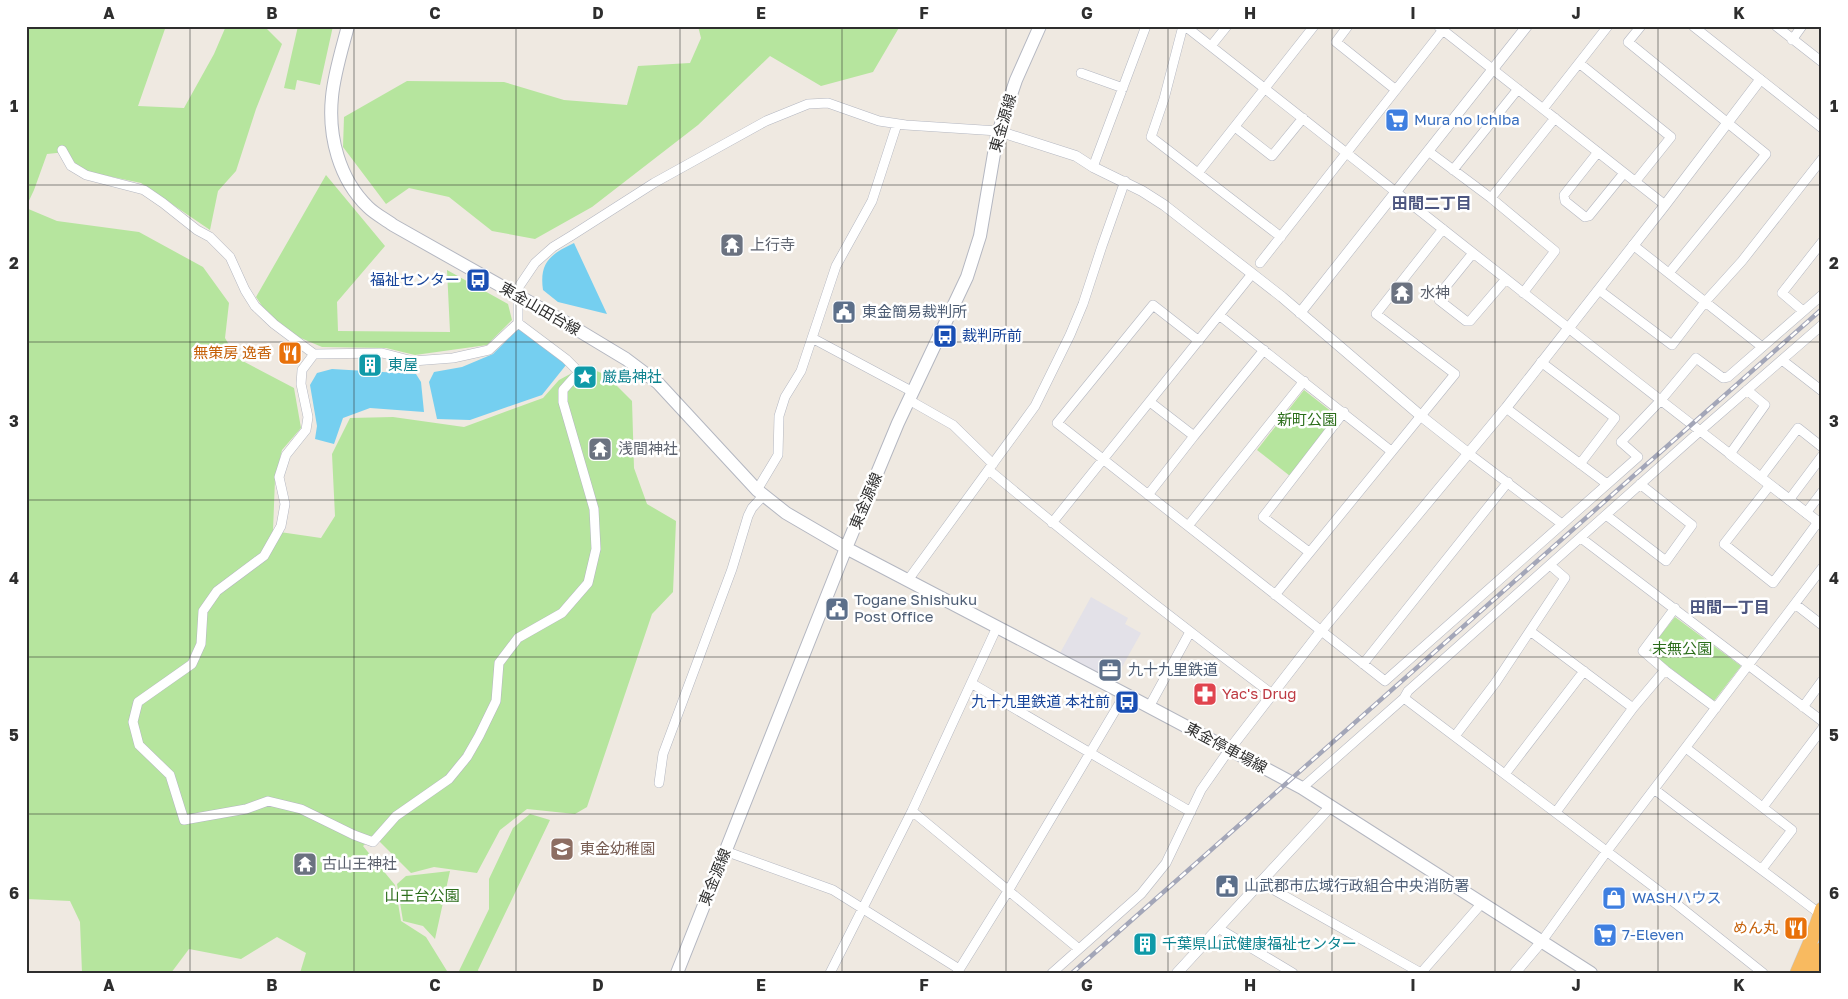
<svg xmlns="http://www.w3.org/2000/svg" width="1848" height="999" font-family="'Golos Text','Noto Sans JP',sans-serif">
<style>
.industrial{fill:#e3e1e8}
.green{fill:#b6e59e}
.water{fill:#75cff0}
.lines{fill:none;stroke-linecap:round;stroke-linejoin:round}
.minor-casing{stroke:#b4b7c1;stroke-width:10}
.tertiary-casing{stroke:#b4b7c1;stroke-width:11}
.secondary-casing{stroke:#b4b7c1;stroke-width:14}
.trunk-casing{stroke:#c9c9c9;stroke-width:15}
.minor{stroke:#fff;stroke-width:9}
.tertiary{stroke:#fff;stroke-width:10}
.secondary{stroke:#fff;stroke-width:12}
.trunk{stroke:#f8ba60;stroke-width:14}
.rail-casing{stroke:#a3a6b8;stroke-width:4.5}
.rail{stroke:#fff;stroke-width:2.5;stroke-dasharray:8;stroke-linecap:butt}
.grid{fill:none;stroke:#2e2e2e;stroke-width:1;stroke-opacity:0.55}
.labels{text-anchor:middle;stroke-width:5;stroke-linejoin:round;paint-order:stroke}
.shop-label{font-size:15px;fill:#366cbe;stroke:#fff;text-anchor:start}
.street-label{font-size:15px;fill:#2e2e2e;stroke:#fff}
.worship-label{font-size:15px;fill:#5b616d;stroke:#fff;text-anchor:start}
.transit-label{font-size:15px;fill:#164399;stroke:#fff;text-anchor:end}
.service-label{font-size:15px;fill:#4e5e75;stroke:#fff;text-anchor:start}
.food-label{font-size:15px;fill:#c56008;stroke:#fff;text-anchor:end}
.culture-label{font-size:15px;fill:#0d838f;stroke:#fff;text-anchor:start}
.park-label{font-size:15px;fill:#2c6e1b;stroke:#fff}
.health-label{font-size:15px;fill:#be3a42;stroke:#fff;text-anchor:start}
.education-label{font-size:15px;fill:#785e54;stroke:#fff;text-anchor:start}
.neighbourhood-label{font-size:16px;font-weight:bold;fill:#4d5680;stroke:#fff}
.neatline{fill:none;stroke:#2e2e2e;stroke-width:2}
.grid-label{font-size:16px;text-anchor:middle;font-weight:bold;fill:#2e2e2e}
</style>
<rect width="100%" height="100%" fill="#efe9e1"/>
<!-- industrial -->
<path class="industrial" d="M1091,597L1128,618L1125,624L1141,633L1112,685L1059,655Z"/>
<!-- green -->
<path class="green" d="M26,26H166L138,106L184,108L214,54L226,26H264L282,44L256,109L236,171L218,191L210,230L141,183L89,172L76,164L66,152L47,154L34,190L26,207Z
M298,26H333L320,85L297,80L295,90L284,88Z
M698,26H900L873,72L821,86L770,56L698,125L592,207L535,239L492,231L449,197L409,188L386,204L343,147L344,117L407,81L504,82L564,100L627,105L638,66L690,63L701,38Z
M326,175L385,246L337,302L338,331L450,332L447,270L508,304L512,320L487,345L415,355L386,348L322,347L277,328L256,297Z
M26,208L57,221L139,232L203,267L229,303L225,338L237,358L294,388L301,428L282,450L275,479L273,531L321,538L335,516L332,454L350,418L393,417L464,427L543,398L559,380L585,366L606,375L632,401L634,468L647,504L676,521L673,592L652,614L587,807L575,814L527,809L500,830L477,873L434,867L411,873L374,836L363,846L395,885L401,921L426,937L447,971L444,973H300L306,953L277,937L241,959L189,949L171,973H82L80,922L70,901L27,899Z
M1304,390L1337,416L1290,476L1257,450Z
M1675,617L1741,666L1714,701L1648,651Z
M530,814L550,820L478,970L479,973H458L489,909V879L513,828Z
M450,871L435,939L423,926L403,921L397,884L406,876Z"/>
<!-- water -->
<path class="water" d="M574,243L607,314L558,302L543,290C539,262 551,254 574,243Z
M519,328L566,365L542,395L470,420L437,419L429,382L434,372L462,367L493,354Z
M332,369L416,374L421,382L424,412L370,408L343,418L334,444L315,439L317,426L310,385L317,373Z"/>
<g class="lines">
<!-- minor casing -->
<g class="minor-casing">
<path id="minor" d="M1183,26L1164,99L1151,137L1281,237
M1185,26C1367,168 1547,313 1730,454L1765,405L1747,390
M1348,26L1336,42L1396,90
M1641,26L1628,42L1766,154L1669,273
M1693,26L1822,128
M1776,26L1822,62
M1439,27L1665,205
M1792,40L1802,26
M1211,46L1227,26
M1579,63L1671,137L1635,182
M1081,73L1123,88
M1543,109L1608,26
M1235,127L1272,156L1303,118
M62,150L71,166L86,175L144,190L163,203L197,230L210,237L230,257L245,290L255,306L274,324L314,354L382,353L413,361L453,358L489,350L518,323V296
M1428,151L1491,198L1555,251L1523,293
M1598,152L1564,195L1565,201L1585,217L1589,216L1624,173
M1093,167L1146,26
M1453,170L1518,89
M1198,173L1314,26
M1491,198L1555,118
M1633,245L1761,346
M1473,253L1439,295V300L1466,321H1470L1506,279
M1260,263L1446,26
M1599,290L1672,345L1705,302L1742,261L1822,159
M514,294L535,263L553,247L571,236L654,183L766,121L808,104L828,103L879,121L906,125L998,131
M1803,311L1782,293L1822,242
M1219,315L1391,451
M812,338L913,392
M1199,341L1153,305L1057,423L1385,681L1638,457L1621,442L1661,400L1696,358L1723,378L1728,377L1822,295
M314,354L302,370L301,384L308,417L306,430L286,455L279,477L285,504L281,526L264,556L217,591L203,611L201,644L192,664L138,702L133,722L139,745L170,775L184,820L246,809L268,801L301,809L354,835L373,842L396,816L449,779L467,757L479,736L496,701L499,663L518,638L562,613L588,583L596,549L594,509L563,402V390L579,372L566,359L518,323
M1782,360L1822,391
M1541,362L1615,418L1580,464
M909,400L953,425L993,464
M1506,408L1607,484
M1194,436L1264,350
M1468,453L1562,524
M989,470C1081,547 1176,622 1272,694
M1761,477L1798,428L1822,447
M1770,485L1724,544L1773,583L1818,522
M757,490L778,455L779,416L785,397L801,371L836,266L872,201L897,124
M1148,495L1194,436L1150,402
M1789,500L1822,456
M1806,513L1822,492
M1606,515L1666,561L1692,525L1640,484
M1052,523L1252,274
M1188,526L1304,381
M1581,538L1822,721
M1309,552L1263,517L1344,412
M908,580L1035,406L1070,335L1083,304L1102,246L1125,181
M1275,595L1455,374L1376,314L1443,229
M1795,604L1822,625
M1530,631L1633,708
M1363,664L1508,482
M1665,670L1643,651L1675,608
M971,683L1191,812
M1404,698L1679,906L1763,973
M1149,707L1190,632
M1803,707L1822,681
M1455,736L1496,682L1565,578L1550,565
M1686,748L1792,830L1762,869
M1505,774L1584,671
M659,783L663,754L732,569L748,516L752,508L763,496
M1302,788L1404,698L1408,691L1700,431L1822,325
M1654,789C1709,832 1766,872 1820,914
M1763,807L1822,729
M912,811L1079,949
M1556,812L1633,708L1665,670L1716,708
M725,851L833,890L959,969
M1260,882L1421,973
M1218,928L1293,973
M1542,941L1607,851L1822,568
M830,973L912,811L997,627
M957,973L1008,891L1125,694
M1052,973L1141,894L1166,863L1201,790L1229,750
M1421,973L1482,903"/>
</g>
<!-- tertiary casing -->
<g class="tertiary-casing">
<path id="tertiary" d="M998,131L1076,156L1093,167L1142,191L1164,205L1282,297L1421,416L1468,453
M1300,313L1527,26
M1730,454L1822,525
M1229,750L1321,631L1506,408L1665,205L1760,80
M1177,973L1331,806
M1515,973L1542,941"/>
</g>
<!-- secondary casing -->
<g class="secondary-casing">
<path id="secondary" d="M348,26C342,49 334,74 332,97C328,136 339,179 368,207C375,214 385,219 393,225L563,321L626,359L658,383L757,490L786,513L846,548L1125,694L1302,788L1591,973
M677,973L846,548L898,423L967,277L980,236L997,136L1016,80L1040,26"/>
</g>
<!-- trunk casing -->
<g class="trunk-casing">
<path id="trunk" d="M1797,973L1812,938L1822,909
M1812,973L1822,949"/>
</g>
<!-- minor -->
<use href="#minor" class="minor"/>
<!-- tertiary -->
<use href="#tertiary" class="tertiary"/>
<!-- secondary -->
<use href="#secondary" class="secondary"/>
<!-- trunk -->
<use href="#trunk" class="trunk"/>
<!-- rail casing -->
<g class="rail-casing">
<path id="rail" d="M1072,973L1822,309"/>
</g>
<!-- rail -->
<use href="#rail" class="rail"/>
</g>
<!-- grid -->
<path class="grid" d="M190,26V973M354,26V973M516,26V973M680,26V973M842,26V973M1006,26V973M1168,26V973M1332,26V973M1495,26V973M1658,26V973M26,185H1822M26,342H1822M26,500H1822M26,657H1822M26,814H1822"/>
<!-- icons -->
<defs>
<g id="supermarket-square" transform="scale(1.25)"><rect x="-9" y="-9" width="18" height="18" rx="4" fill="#3f7fe0" stroke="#fff"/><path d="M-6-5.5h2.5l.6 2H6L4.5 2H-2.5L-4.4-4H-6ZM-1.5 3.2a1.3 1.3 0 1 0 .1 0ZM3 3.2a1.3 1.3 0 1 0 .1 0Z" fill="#fff"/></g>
<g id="temple-square" transform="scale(1.25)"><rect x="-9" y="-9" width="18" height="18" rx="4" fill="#6b7280" stroke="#fff"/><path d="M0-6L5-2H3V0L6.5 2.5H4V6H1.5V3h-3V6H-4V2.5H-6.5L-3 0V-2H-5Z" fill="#fff"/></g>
<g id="bus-square" transform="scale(1.25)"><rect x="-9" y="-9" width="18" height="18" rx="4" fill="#1a4fb4" stroke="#fff"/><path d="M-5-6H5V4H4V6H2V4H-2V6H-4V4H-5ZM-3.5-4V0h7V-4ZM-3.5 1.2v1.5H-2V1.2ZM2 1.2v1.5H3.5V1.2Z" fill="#fff"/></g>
<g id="civic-square" transform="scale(1.25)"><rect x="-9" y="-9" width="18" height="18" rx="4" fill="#5c6f8a" stroke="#fff"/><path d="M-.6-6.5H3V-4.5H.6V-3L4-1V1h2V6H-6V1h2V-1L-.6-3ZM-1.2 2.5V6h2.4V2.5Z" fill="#fff"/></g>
<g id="restaurant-square" transform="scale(1.25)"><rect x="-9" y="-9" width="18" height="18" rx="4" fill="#e8710a" stroke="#fff"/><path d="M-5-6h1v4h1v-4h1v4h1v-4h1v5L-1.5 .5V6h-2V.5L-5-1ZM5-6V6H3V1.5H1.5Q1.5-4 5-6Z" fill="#fff"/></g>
<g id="building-square" transform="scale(1.25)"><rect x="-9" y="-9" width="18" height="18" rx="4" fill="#0f9aa8" stroke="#fff"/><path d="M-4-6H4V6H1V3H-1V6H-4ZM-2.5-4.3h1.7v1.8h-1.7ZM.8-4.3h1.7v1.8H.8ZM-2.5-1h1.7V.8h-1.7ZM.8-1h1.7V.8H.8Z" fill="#fff"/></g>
<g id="sight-square" transform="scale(1.25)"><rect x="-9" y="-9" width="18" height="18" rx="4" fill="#0f9aa8" stroke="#fff"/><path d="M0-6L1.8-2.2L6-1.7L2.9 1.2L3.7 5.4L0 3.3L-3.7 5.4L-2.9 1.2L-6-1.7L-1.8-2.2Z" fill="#fff"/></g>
<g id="office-square" transform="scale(1.25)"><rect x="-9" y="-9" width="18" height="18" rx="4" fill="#5c6f8a" stroke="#fff"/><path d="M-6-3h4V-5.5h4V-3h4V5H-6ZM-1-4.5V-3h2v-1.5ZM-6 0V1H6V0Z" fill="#fff"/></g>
<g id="pharmacy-square" transform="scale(1.25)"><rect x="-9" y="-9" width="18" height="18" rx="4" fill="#e0444e" stroke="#fff"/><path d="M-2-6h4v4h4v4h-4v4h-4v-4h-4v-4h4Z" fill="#fff"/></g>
<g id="school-square" transform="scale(1.25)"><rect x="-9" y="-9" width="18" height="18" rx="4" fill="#8d6e63" stroke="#fff"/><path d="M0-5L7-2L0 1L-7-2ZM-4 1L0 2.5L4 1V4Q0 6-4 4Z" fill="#fff"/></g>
<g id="shop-square" transform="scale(1.25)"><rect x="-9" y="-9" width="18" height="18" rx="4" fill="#3f7fe0" stroke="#fff"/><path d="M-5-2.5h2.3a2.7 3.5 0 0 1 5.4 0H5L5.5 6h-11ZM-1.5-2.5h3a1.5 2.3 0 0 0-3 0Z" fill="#fff"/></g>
</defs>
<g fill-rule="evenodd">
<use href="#supermarket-square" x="1397" y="120"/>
<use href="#temple-square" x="732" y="245"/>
<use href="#bus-square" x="478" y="280"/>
<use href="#temple-square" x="1402" y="293"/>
<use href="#civic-square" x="844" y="312"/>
<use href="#bus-square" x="945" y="336"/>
<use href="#restaurant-square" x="290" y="353"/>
<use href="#building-square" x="370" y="365"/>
<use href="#sight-square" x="585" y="377"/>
<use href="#temple-square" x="600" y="449"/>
<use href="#civic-square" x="837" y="609"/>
<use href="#office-square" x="1110" y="670"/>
<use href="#pharmacy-square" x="1205" y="694"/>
<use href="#bus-square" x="1127" y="702"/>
<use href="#school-square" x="562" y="849"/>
<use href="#temple-square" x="305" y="864"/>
<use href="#civic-square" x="1227" y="886"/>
<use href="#shop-square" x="1614" y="898"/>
<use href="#restaurant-square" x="1796" y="928"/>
<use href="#supermarket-square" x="1605" y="935"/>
<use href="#building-square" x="1145" y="944"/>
</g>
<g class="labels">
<!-- shop labels -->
<g class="shop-label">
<text x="1414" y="125">Mura no Ichiba</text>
<text x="1632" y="903">WASHハウス</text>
<text x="1622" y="940">7-Eleven</text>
</g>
<!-- street labels -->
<g class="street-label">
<text transform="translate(1003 123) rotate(-74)" y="5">東金源線</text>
<text transform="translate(540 309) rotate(30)" y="5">東金山田台線</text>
<text transform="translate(866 501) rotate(-67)" y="5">東金源線</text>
<text transform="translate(1226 748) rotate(28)" y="5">東金停車場線</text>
<text transform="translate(715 877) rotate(-68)" y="5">東金源線</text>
</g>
<!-- worship labels -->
<g class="worship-label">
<text x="750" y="250">上行寺</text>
<text x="1420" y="298">水神</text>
<text x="618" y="454">浅間神社</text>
<text x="322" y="869">古山王神社</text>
</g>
<!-- transit labels -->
<g class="transit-label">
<text x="460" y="285">福祉センター</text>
<text x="962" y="341" text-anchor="start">裁判所前</text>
<text x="1110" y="707">九十九里鉄道 本社前</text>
</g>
<!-- service labels -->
<g class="service-label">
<text x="862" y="317">東金簡易裁判所</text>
<text x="854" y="605">Togane Shishuku<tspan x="854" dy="17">Post Office</tspan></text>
<text x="1128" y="675">九十九里鉄道</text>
<text x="1244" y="891">山武郡市広域行政組合中央消防署</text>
</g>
<!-- food labels -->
<g class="food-label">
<text x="272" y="358">無策房 逸香</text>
<text x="1778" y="933">めん丸</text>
</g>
<!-- culture labels -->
<g class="culture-label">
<text x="388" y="370">東屋</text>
<text x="602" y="382">厳島神社</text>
<text x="1162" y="949">千葉県山武健康福祉センター</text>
</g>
<!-- park labels -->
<g class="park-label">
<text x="1307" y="425">新町公園</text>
<text x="1682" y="654">末無公園</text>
<text x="422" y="901">山王台公園</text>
</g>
<!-- health labels -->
<g class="health-label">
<text x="1222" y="699">Yac's Drug</text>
</g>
<!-- education labels -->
<g class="education-label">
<text x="580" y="854">東金幼稚園</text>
</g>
<!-- neighbourhood labels -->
<g class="neighbourhood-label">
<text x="1432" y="209">田間二丁目</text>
<text x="1730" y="613">田間一丁目</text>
</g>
</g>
<!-- border -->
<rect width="1848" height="999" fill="none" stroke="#ffffff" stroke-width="55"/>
<rect x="28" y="28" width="1792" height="944" class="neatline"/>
<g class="grid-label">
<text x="109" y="19">A</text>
<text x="272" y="19">B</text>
<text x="435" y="19">C</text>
<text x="598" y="19">D</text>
<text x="761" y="19">E</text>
<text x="924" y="19">F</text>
<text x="1087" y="19">G</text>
<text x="1250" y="19">H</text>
<text x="1413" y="19">I</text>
<text x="1576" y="19">J</text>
<text x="1739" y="19">K</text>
<text x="14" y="112">1</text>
<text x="1834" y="112">1</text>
<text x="14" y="269">2</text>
<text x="1834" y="269">2</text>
<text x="14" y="427">3</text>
<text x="1834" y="427">3</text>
<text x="14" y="584">4</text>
<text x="1834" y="584">4</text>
<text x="14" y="741">5</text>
<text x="1834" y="741">5</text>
<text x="14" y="899">6</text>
<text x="1834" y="899">6</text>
<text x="109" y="991">A</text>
<text x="272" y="991">B</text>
<text x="435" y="991">C</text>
<text x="598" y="991">D</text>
<text x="761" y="991">E</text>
<text x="924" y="991">F</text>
<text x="1087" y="991">G</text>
<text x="1250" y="991">H</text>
<text x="1413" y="991">I</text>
<text x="1576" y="991">J</text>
<text x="1739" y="991">K</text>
</g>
</svg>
